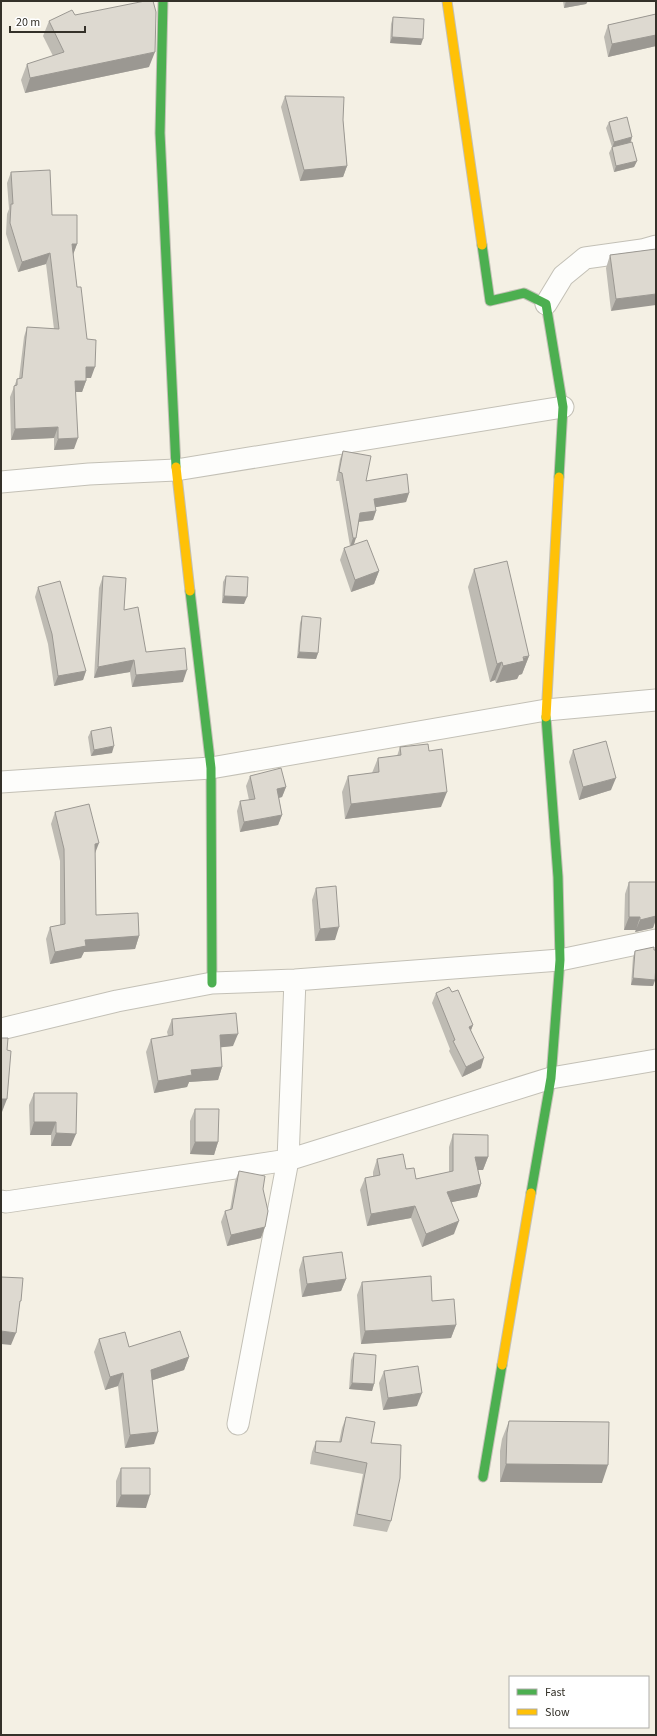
<svg xmlns="http://www.w3.org/2000/svg" width="657" height="1736" font-family="'Source Sans 3',sans-serif">
<style>
.lines{fill:none;stroke-linecap:round;stroke-linejoin:round}
.street-casing{stroke:#c3c0b6;stroke-width:23}
.fast-casing{stroke:#c3c0b6;stroke-width:11}
.slow-casing{stroke:#c3c0b6;stroke-width:11}
.street{stroke:#fdfdfb;stroke-width:21}
.fast{stroke:#4caf50;stroke-width:9}
.slow{stroke:#ffc107;stroke-width:9}
.wall{fill:#bebbb3}
.shaded-wall{fill:#9b9892}
.building{fill:#ddd9d0;stroke:#9b9892}
</style>
<rect width="100%" height="100%" fill="#f4f0e4"/>
<g class="lines">
<!-- street casing -->
<g class="street-casing">
<path id="street" d="M546,304L563,276L585,258L642,250L656,246
M1,482L89,474L176,470L563,407
M1,782L211,768L546,710L656,700
M1,1029L117,1001L212,983L295,980L560,960L656,940
M1,1201L6,1202L288,1160L551,1078L656,1060
M238,1424L288,1160L295,980"/>
</g>
<!-- fast casing -->
<g class="fast-casing">
<path id="fast" d="M163,1L160,133L176,467
M482,245L490,301L524,293L546,304L563,407L559,477
M190,591L211,768L212,983
M531,1193L551,1078L560,960L558,877L546,717
M483,1477L502,1365"/>
</g>
<!-- slow casing -->
<g class="slow-casing">
<path id="slow" d="M447,1L482,245
M176,467L190,591
M546,717L559,477
M502,1365L531,1193"/>
</g>
<!-- street -->
<use href="#street" class="street"/>
<!-- fast -->
<use href="#fast" class="fast"/>
<!-- slow -->
<use href="#slow" class="slow"/>
</g>
<!-- wall -->
<path class="wall" d="M563,1H588L586,4L564,8Z
M656,14V46L608,57L604,37L608,25Z
M75,15L149,67L25,93L21,80L27,64L53,56L43,36L49,21Z
M393,17L421,45L390,43L391,24Z
M285,96L343,120L347,166L343,177L300,181L281,107Z
M609,122L632,137L631,142L637,161L634,167L614,172L609,153L612,147L606,128Z
M11,172L52,215L77,244L73,254L77,287L91,378H86V381L82,392H76L74,449L54,450V438L11,440L10,397L17,379L19,378L24,337L27,327L54,329L46,264L18,272L6,234L7,214L9,209L7,183Z
M656,249L611,311L606,268L610,255Z
M343,451L366,481L409,493L406,502L375,507L376,511L373,520L359,522L354,544L379,571L374,584L351,592L340,560L344,548L350,546L339,481H336L340,459Z
M474,569L529,656L522,674L519,675L517,679L496,683L495,680L490,682L468,587Z
M103,576L124,610L146,652L183,682L132,687L130,672L94,678L99,588Z
M226,576L244,604L222,603L223,582Z
M38,587L86,671L83,680L54,686L48,644L35,597Z
M302,616L318,653L316,659L297,658L300,623Z
M91,731L112,753L91,756L88,737Z
M400,747L429,751L441,807L345,819L342,792L348,776L372,773L378,758L397,756Z
M573,750L611,790L579,800L569,762Z
M250,776L286,787L282,797L279,798L282,815L278,825L240,832L237,811L240,801L249,800L246,786Z
M55,812L95,854L96,915L139,936L135,949L84,952L81,958L50,964L46,939L50,927L60,925V861L51,824Z
M629,882H656V919L653,928L635,932L636,930H624L625,894Z
M316,888L335,940L315,941L312,900Z
M635,951L655,980L653,986L631,985L633,957Z
M452,992L473,1025L471,1030L481,1068L462,1077L449,1051L450,1049L432,1003L436,993Z
M172,1019L233,1046L221,1047L222,1067L218,1080L189,1082L187,1087L154,1093L146,1052L151,1039L168,1036L167,1032Z
M34,1093H77L71,1146H51V1135H30L29,1105Z
M195,1109L218,1142L214,1155L190,1154V1121Z
M453,1134L488,1157L483,1170H478L481,1184L477,1197L452,1202L454,1234L422,1247L411,1218L367,1226L360,1190L365,1178L373,1176V1172L377,1159L406,1169L416,1179L449,1172V1147Z
M239,1171L263,1189L261,1238L227,1246L221,1222L225,1211L230,1210L235,1181Z
M303,1257L346,1279L341,1291L302,1297L299,1270Z
M362,1282L432,1301L456,1325L451,1338L361,1344L357,1295Z
M99,1339L129,1347L189,1357L184,1370L153,1380L154,1444L125,1448L118,1386L105,1390L94,1352Z
M354,1353L374,1384L372,1391L349,1389L351,1360Z
M384,1371L417,1406L383,1410L379,1383Z
M346,1417L371,1443L391,1521L387,1532L353,1526L363,1474L310,1464L312,1452L316,1441L339,1442L342,1428Z
M509,1421L602,1483L500,1482V1451L502,1439Z
M121,1468L146,1508L116,1507V1481Z"/>
<!-- shaded-wall -->
<path class="shaded-wall" d="M566,1H588L586,4L564,8Z
M656,35V46L608,57L612,44Z
M392,37L423,39L421,45L390,43Z
M155,52L149,67L25,93L30,78Z
M632,137L630,143L612,149L614,142Z
M637,161L634,167L614,172L616,166Z
M347,166L343,177L300,181L304,170Z
M72,244H77L73,255Z
M50,253L46,264L18,272L22,262Z
M656,294V305L611,311L616,299Z
M86,367H95L91,378H83Z
M75,381H86L82,392H71Z
M58,427L54,438L11,440L15,429Z
M78,438L74,449L54,450L58,439Z
M409,493L406,502L371,508L374,499Z
M376,511L373,520L357,522L360,513Z
M353,538H356L353,547H350Z
M379,571L374,584L351,592L355,580Z
M224,596L247,597L244,604L222,603Z
M299,652L318,653L316,659L297,658Z
M529,656L522,674L519,675L517,679L496,683L503,666Z
M134,660L130,672L94,678L98,667Z
M502,662L495,680L490,682L497,664Z
M187,670L183,682L132,687L136,675Z
M86,671L83,680L54,686L58,676Z
M114,746L112,753L91,756L94,750Z
M616,778L611,790L579,800L583,787Z
M286,787L282,797L274,799L277,789Z
M447,792L441,807L345,819L351,804Z
M282,815L278,825L240,832L244,822Z
M99,843L94,856L95,844Z
M656,916V919L653,928L635,932L640,920Z
M629,917H640L636,930H624Z
M339,927L335,940L315,941L320,929Z
M139,936L135,949L84,952L81,958L50,964L55,952L85,940Z
M633,978L655,980L653,986L631,985Z
M473,1025L469,1035V1027Z
M238,1034L233,1046L215,1048L220,1035Z
M484,1058L481,1068L462,1077L466,1067Z
M222,1067L218,1080L189,1082L187,1087L154,1093L158,1081L191,1070Z
M1,1099H7L2,1112H1Z
M34,1122H56L51,1135H30Z
M56,1133L76,1134L71,1146H51Z
M195,1142H218L214,1155L190,1154Z
M475,1157H488L483,1170H471Z
M481,1184L477,1197L443,1204L447,1192Z
M415,1206L411,1218L367,1226L371,1214Z
M459,1221L454,1234L422,1247L426,1234Z
M265,1227L261,1238L227,1246L231,1235Z
M346,1279L341,1291L302,1297L307,1284Z
M456,1325L451,1338L361,1344L365,1331Z
M1,1331L16,1333L11,1345L1,1344Z
M189,1357L184,1370L147,1382L151,1370Z
M123,1373L118,1386L105,1390L110,1377Z
M352,1383L374,1384L372,1391L349,1389Z
M422,1393L417,1406L383,1410L388,1398Z
M158,1432L154,1444L125,1448L130,1435Z
M506,1464L608,1465L602,1483L500,1482Z
M121,1495H150L146,1508L116,1507Z"/>
<!-- building -->
<path class="building" d="M145,1H153L156,12L155,52L30,78L27,64L64,52L49,21L72,10L75,15Z
M656,14V35L612,44L608,25Z
M393,17L424,19L423,39L392,37Z
M285,96L344,97L343,120L347,166L304,170Z
M627,117L632,137L614,142L609,122Z
M632,142L637,161L616,166L612,147Z
M50,170L52,215H77V244H72L77,287H81L87,339L96,340L95,367H86V381H75L78,438L58,439V427L15,429L14,386L17,385V379L22,378L27,327L59,329L50,253L22,262L10,223L11,204H13L11,172Z
M656,249V294L616,299L610,255Z
M343,451L371,456L366,481L407,474L409,493L374,499L376,511L360,513L356,538H353L342,473L339,472Z
M367,540L379,571L355,580L344,548Z
M507,561L529,656L523,657L524,661L503,666L502,662L497,664L474,569Z
M103,576L126,578L124,610L138,607L146,652L185,648L187,670L136,675L134,660L98,667Z
M226,576L248,577L247,597L224,596Z
M60,581L86,671L58,676L52,634L38,587Z
M302,616L321,618L318,653L299,652Z
M111,727L114,746L94,750L91,731Z
M606,741L616,778L583,787L573,750Z
M428,744L429,751L442,749L447,792L351,804L348,776L379,772L378,758L401,755L400,747Z
M281,768L286,787L277,789L282,815L244,822L240,801L255,799L250,776Z
M89,804L99,843L95,844L96,915L138,913L139,936L85,940L86,946L55,952L50,927L65,924L64,849L55,812Z
M629,882H656V916L640,920V917H629Z
M336,886L339,927L320,929L316,888Z
M654,947V950H656V965L655,980L633,978L635,951Z
M449,987L452,992L458,990L473,1025L469,1027L484,1058L466,1067L453,1041L455,1040L436,993Z
M236,1013L238,1034L220,1035L222,1067L191,1070L192,1075L158,1081L151,1039L173,1035L172,1019Z
M1,1038H8L7,1050L11,1051L7,1099H1Z
M34,1093H77L76,1134L56,1133V1122H34Z
M195,1109H219L218,1142H195Z
M453,1134L488,1135V1157H475L481,1184L447,1192L459,1221L426,1234L415,1206L371,1214L365,1178L380,1175L377,1159L403,1154L406,1169L414,1168L416,1179L453,1171Z
M239,1171L265,1176L263,1189L268,1211L265,1227L231,1235L225,1211L232,1209Z
M342,1252L346,1279L307,1284L303,1257Z
M431,1276L432,1301L454,1299L456,1325L365,1331L362,1282Z
M1,1277L23,1278L21,1301H20L16,1333L1,1331Z
M180,1331L189,1357L151,1370L158,1432L130,1435L123,1373L110,1377L99,1339L125,1332L129,1347Z
M354,1353L376,1355L374,1384L352,1383Z
M418,1366L422,1393L388,1398L384,1371Z
M346,1417L375,1422L371,1443L401,1445L400,1478L391,1521L357,1514L367,1463L315,1452L316,1441L341,1442Z
M509,1421L609,1422L608,1465L506,1464L507,1433Z
M121,1468H150V1495H121Z"/>
<!-- border -->
<rect width="657" height="1736" fill="none" stroke="#343129" stroke-width="4"/>
<!-- legend -->
<rect x="509" y="1676" width="140" height="52" fill="#ffffff" stroke="#aeada9"/>
<rect x="517" y="1689" width="20" height="6" fill="#4caf50" stroke="#aeada9"/>
<text x="545" y="1696" font-size="12" fill="#343129">Fast</text>
<rect x="517" y="1709" width="20" height="6" fill="#ffc107" stroke="#aeada9"/>
<text x="545" y="1716" font-size="12" fill="#343129">Slow</text>
<!-- scale -->
<path d="M10 26v6h75v-6" fill="none" stroke="#343129" stroke-width="2"/>
<text x="16" y="26" font-size="12" fill="#343129" stroke="#ffffff" stroke-width="3" paint-order="stroke">20 m</text>
</svg>
